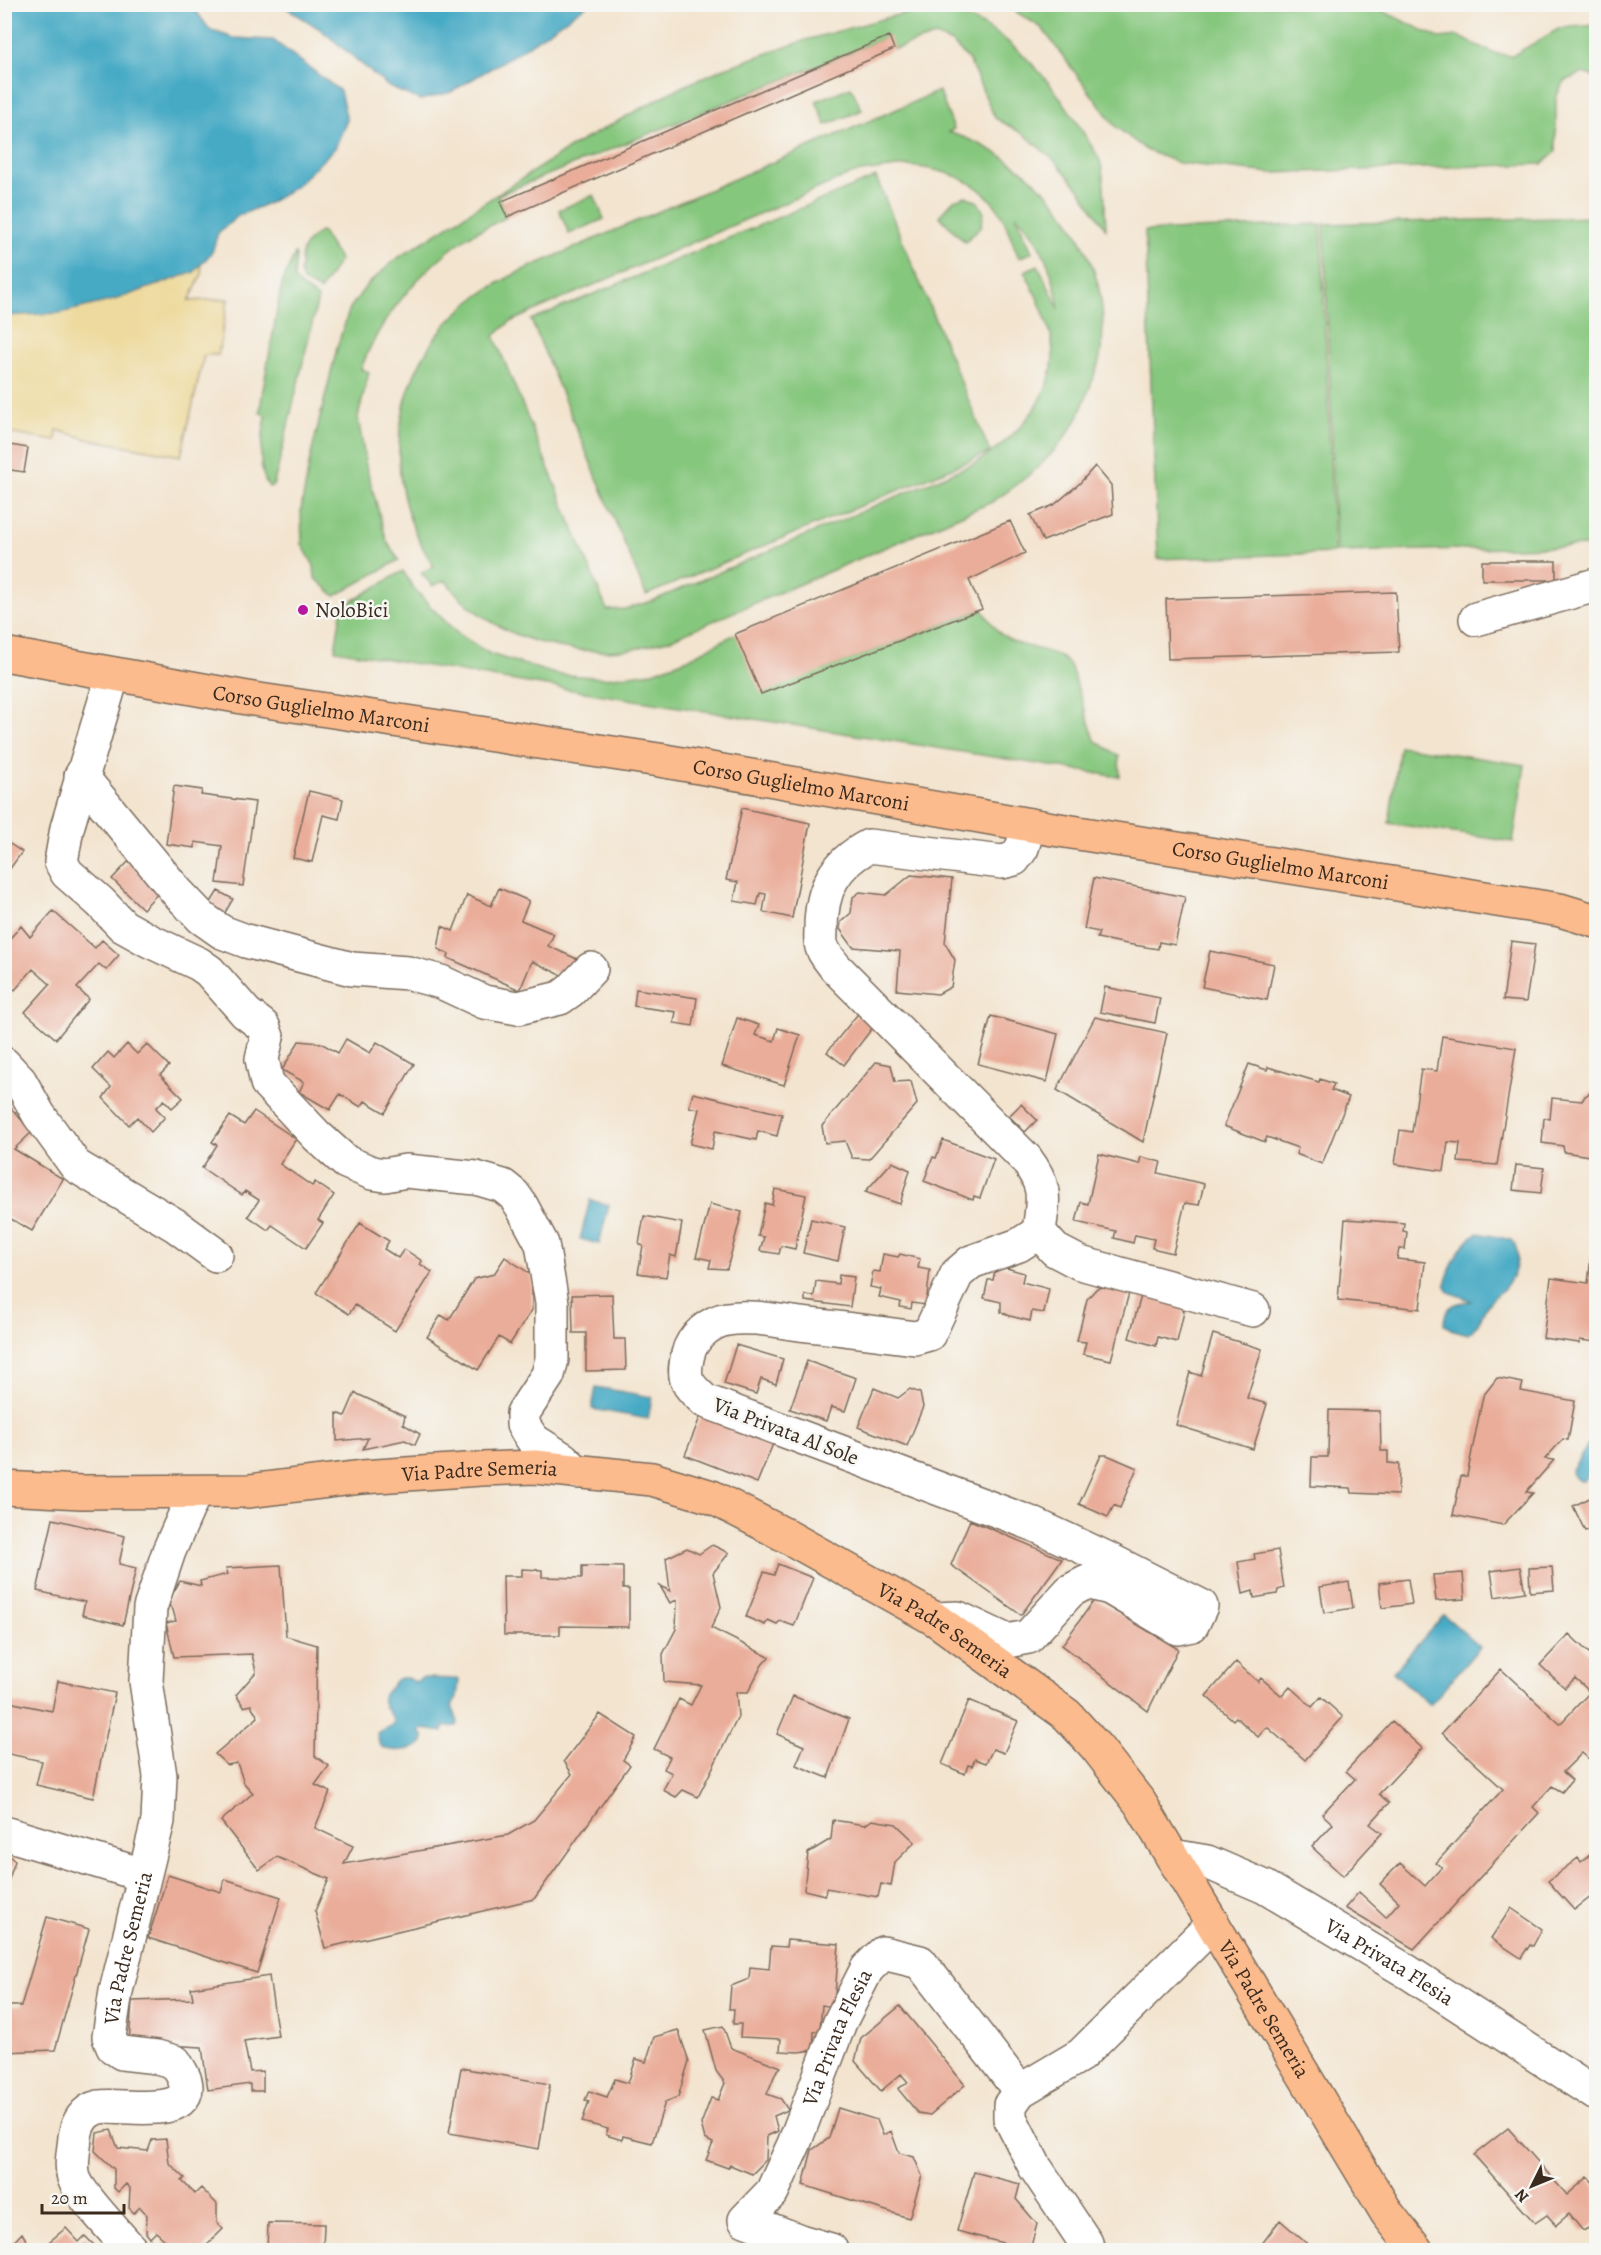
<svg xmlns="http://www.w3.org/2000/svg" width="1601" height="2255" font-family="Alegreya,serif">
<style>
.green{fill:#86c77e;stroke:#60784e;stroke-width:1.5;fill-rule:evenodd}
.sand{fill:#eeda9e;stroke:#94825e;stroke-width:1.5}
.water{fill:#46aac5;stroke:#406a72;stroke-width:1.5}
.building{fill:#eaad9a}
.lines{fill:none;stroke-linecap:round;stroke-linejoin:round}
.minor-casing{stroke:#7b6b5c;stroke-width:36}
.major-casing{stroke:#7b6b5c;stroke-width:36}
.minor{stroke:#fff;stroke-width:33}
.major{stroke:#fbbb8c;stroke-width:33}
.poi-dot{fill:#b5179e;stroke:#f6f6f2;stroke-width:2}
.labels{text-anchor:middle;stroke-width:5;stroke-linejoin:round;paint-order:stroke}
.poi-label{font-size:21px;fill:#3b2a1e;stroke:#f6f6f2;text-anchor:start}
.street-label{font-size:21px;fill:#3b2a1e;stroke:#f6f6f2}
</style>
<rect width="100%" height="100%" fill="#f6f6f2"/>
<filter id="ink" filterUnits="userSpaceOnUse"><feTurbulence type="fractalNoise" baseFrequency=".0167" numOctaves="2"/><feDisplacementMap in="SourceGraphic" scale="12" xChannelSelector="R" yChannelSelector="G"/><feConvolveMatrix kernelMatrix="1 2 1 2 8 2 1 2 1" color-interpolation-filters="sRGB"/></filter>
<filter id="wash" filterUnits="userSpaceOnUse"><feTurbulence type="fractalNoise" baseFrequency=".008" numOctaves="4" result="noise"/><feDisplacementMap in="SourceGraphic" scale="24" xChannelSelector="R" yChannelSelector="G"/><feGaussianBlur stdDeviation="1.35" result="paint"/><feColorMatrix in="noise" values="0 0 0 0 0 0 0 0 0 0 0 0 0 0 0 0 0 1.4 0 .05"/><feComposite in="paint" operator="in"/></filter>
<g filter="url(#wash)">
<rect width="100%" height="100%" fill="#f3e4cf"/>
<!-- green -->
<path class="green" d="M1005,5H1370L1439,38L1458,36L1493,53L1512,56L1560,28L1596,25V77L1582,73L1565,81L1556,97V152L1542,164L1271,173L1179,163L1146,150L1115,126L1042,28Z
M934,8C1000,18 1048,75 1081,129C1087,139 1095,150 1100,161C1105,172 1105,214 1106,229L1081,191L1056,162L1025,135L995,118L969,60L952,43L935,36L894,49L888,37L498,195L507,217C494,224 478,230 466,238C422,268 379,319 361,369L369,372L358,417L366,466L387,542L399,560L335,596L315,578L314,566L302,544L301,510L310,459L338,344L350,308L366,286L396,259L576,144L671,92L722,69L806,40L897,15Z
M851,87L862,110L826,125L816,101Z
M939,91L954,129L948,132C1042,159 1119,256 1100,357C1098,367 1093,377 1090,387C1085,399 1081,413 1074,424C1054,457 1024,481 992,502L671,639C655,643 639,649 622,650C556,656 486,634 445,580L433,586L421,573L434,566C386,495 387,403 438,334C461,304 492,285 525,269ZM904,166C942,168 981,180 1001,214C1008,228 1013,244 1019,258L1032,252L1016,215C1042,240 1054,274 1059,309L1038,265L1025,271C1034,292 1046,314 1051,336C1063,391 1017,438 975,463L652,601L625,609L607,610L494,336L510,322L545,306L854,173Z
M876,177L990,452L646,595L531,320Z
M594,195L604,219L569,234L559,210Z
M966,196L978,202L984,213L981,226L965,242L939,216L954,200Z
M1596,217V546L1336,552L1324,224Z
M1321,224L1334,553L1158,559L1145,231Z
M321,231L340,260L320,291L303,281L300,272C302,264 300,259 302,253C304,243 314,236 321,231Z
M295,254L296,255L294,279L302,287L318,298L278,468L273,486L269,487C255,468 263,436 266,415L260,413L262,395L282,283Z
M403,571L412,586L431,607L458,634L490,654L555,674L605,678L653,672L688,659L735,634L823,670L982,609C988,618 994,628 1002,635C1023,651 1053,646 1070,665L1095,740L1119,756L1120,777L503,679L335,650L342,607Z
M1400,746L1525,765L1513,842L1389,823Z"/>
<!-- sand -->
<path class="sand" d="M201,263L202,274L189,301L228,299L218,355H204L181,456L88,439L57,430L56,441L7,433L9,418L4,417V316L19,314L194,272Z"/>
<!-- water -->
<path class="water" d="M5,4L198,5L196,11L210,30L234,38L273,40L340,91L347,120L335,148L296,186L271,202L238,216L218,233L212,252L194,272L114,300L60,313L5,316Z
M282,5H587L520,51L451,92L420,100L389,87L320,29Z
M590,1200L609,1205L599,1244L580,1239Z
M1478,1233L1512,1240C1522,1253 1516,1275 1505,1287C1500,1293 1493,1297 1488,1304C1481,1315 1480,1325 1468,1334L1451,1329L1444,1324C1444,1306 1456,1302 1472,1301L1449,1292L1445,1284C1451,1265 1460,1242 1478,1233Z
M596,1387L652,1397L648,1419L592,1409Z
M1592,1439L1596,1440V1466L1583,1481H1579L1572,1475L1571,1471Z
M1444,1615L1480,1647L1430,1705L1393,1672Z
M400,1678H407L415,1682L422,1678L459,1679L457,1698L452,1706L458,1722L457,1726L444,1727L443,1732L422,1729L419,1732L424,1736V1740C418,1752 390,1753 380,1746L377,1733L392,1725L394,1721L384,1706L382,1697L396,1680Z"/>
<g id="blocks">
<!-- building -->
<path class="building" d="M889,36L894,49L507,217L500,202Z
M4,444L28,448L24,472L4,469Z
M1095,466L1111,485L1113,514L1043,541L1030,515L1054,505L1080,483Z
M1010,521L1025,553L969,580L982,609L761,694L735,634Z
M1482,561H1556V580H1482Z
M1396,592L1399,652L1168,659L1166,599Z
M174,786L202,790L201,795L255,802L243,886L217,883L222,846L195,842V848L166,844Z
M309,791L343,799L339,819L323,815L312,862L293,858Z
M742,808L810,823L792,918L763,912L766,894L760,893L757,905L734,901L738,882L726,880Z
M4,840L22,852L4,877Z
M129,861L160,891L143,909L112,879Z
M911,875L952,879L945,943L955,960L951,987L938,994L897,990L900,951L853,947L840,929L841,922L851,913L853,897L860,892L886,895Z
M1094,878L1185,897L1175,945L1159,942L1158,949L1127,944L1097,938L1099,932L1084,929Z
M499,888L529,901L521,920L554,934L548,946L577,959L569,979L532,961L520,990L448,958L449,954L438,949L442,926L453,931L467,895L491,906Z
M218,891L233,899L223,916L208,907Z
M53,911L95,948L102,940L119,955L106,970L99,964L77,988L89,999L56,1039L25,1012L50,984L33,969L15,990L4,980V956L8,952L4,949V945L21,926L30,937Z
M1511,941L1535,944L1526,1002L1503,1000Z
M1210,951L1274,964L1267,1000L1202,987Z
M1105,987L1160,998L1155,1023L1100,1012Z
M636,989L697,998L693,1026L674,1023L676,1012L634,1006Z
M861,1010L877,1022L844,1065L827,1052Z
M991,1016L1058,1034L1047,1082L978,1064Z
M1095,1017L1167,1033L1143,1142L1057,1090Z
M737,1018L759,1025L755,1035L774,1041L778,1028L800,1035L784,1085L722,1066Z
M1442,1036L1516,1048L1497,1165L1458,1162L1460,1143L1448,1142L1444,1171L1395,1164L1400,1130L1412,1132L1421,1069L1437,1071Z
M346,1039L370,1053L377,1042L414,1064L385,1113L365,1101L361,1107L340,1094L330,1110L299,1092L304,1082L282,1070L299,1041L321,1043L338,1053Z
M127,1044L137,1054L147,1044L169,1066L160,1075L183,1098L172,1108L164,1100L156,1108L165,1117L151,1132L137,1117L129,1125L103,1098L111,1087L93,1069L108,1052L114,1058Z
M876,1062L891,1065L895,1082L911,1081L917,1104L869,1159L852,1158L845,1141L825,1143L822,1126Z
M1249,1064L1267,1070L1268,1067L1319,1082L1320,1079L1334,1084L1331,1090L1349,1097L1322,1164L1296,1154L1298,1148L1267,1137L1265,1142L1224,1126Z
M1596,1089V1157L1564,1152L1563,1146L1542,1143L1544,1118L1550,1119L1552,1098L1582,1101L1585,1096Z
M693,1093L782,1114L777,1136L758,1131L756,1140L715,1131L712,1149L690,1144L699,1109L689,1107Z
M4,1100L32,1132L14,1149L63,1179L32,1231L4,1215Z
M1021,1104L1037,1120L1025,1132L1009,1116Z
M254,1111L296,1139L280,1164L312,1186L315,1182L334,1195L318,1220L323,1223L306,1248L272,1225L268,1230L248,1216L259,1200L245,1191L242,1195L202,1168L217,1145L212,1142L230,1116L244,1125Z
M943,1140L994,1159L980,1198L974,1196L973,1200L924,1181L933,1157L936,1158Z
M1099,1154L1139,1164L1141,1157L1161,1162L1158,1173L1204,1184L1199,1205L1185,1203L1173,1253L1152,1248L1154,1239L1135,1235L1133,1243L1114,1238L1116,1231L1076,1222L1081,1202L1088,1204Z
M892,1162L910,1170L900,1204L865,1192Z
M1516,1165L1544,1168L1541,1193L1513,1190Z
M775,1189L806,1195L795,1249L781,1246L779,1254L760,1251L764,1237L758,1236L765,1203L772,1205Z
M710,1204L742,1212L727,1269L709,1268L711,1260L696,1257Z
M644,1216L682,1223L676,1257L670,1255L666,1277L638,1273L643,1246L639,1244Z
M811,1219L845,1227L838,1261L803,1253Z
M1345,1219L1404,1223L1403,1231L1407,1232L1405,1249H1399L1397,1259L1425,1262L1420,1309L1338,1300Z
M360,1223L389,1241L384,1249L398,1258L404,1249L422,1261L420,1264L432,1272L395,1331L355,1305L349,1314L316,1293Z
M883,1254L898,1257L900,1254L920,1259L918,1268L930,1270L926,1305L912,1303L911,1309L900,1307L901,1302L879,1297L881,1289L870,1287L873,1271L880,1272Z
M505,1257L532,1275V1310L510,1344L499,1337L478,1370L427,1337L441,1315L449,1320L474,1279L494,1274Z
M1591,1257L1596,1258V1342L1580,1340L1579,1343L1543,1338L1551,1278L1588,1283Z
M996,1265L1024,1273L1022,1282L1049,1289L1044,1313L1032,1311L1030,1321L1010,1316L1001,1312V1302L984,1298L988,1280H993Z
M839,1275L854,1277L850,1307L805,1301V1295L814,1296L816,1281L838,1284Z
M1106,1287L1129,1293L1111,1360L1083,1354L1086,1342L1077,1341L1087,1299L1097,1288Z
M612,1294L614,1339H625L626,1370L586,1371V1333H573L572,1295Z
M1141,1296L1172,1303L1183,1308L1184,1312L1177,1342L1158,1337L1156,1346L1129,1338Z
M1213,1334L1262,1349L1247,1398L1267,1404L1253,1449L1176,1425L1190,1372L1201,1376Z
M736,1345L783,1359L776,1384L761,1379L756,1394L724,1384Z
M807,1361L856,1378L845,1411L831,1407L826,1421L790,1409Z
M1497,1378L1523,1383L1521,1391L1575,1401L1568,1440L1563,1439L1545,1459L1554,1460L1526,1492L1533,1493L1503,1525L1453,1515L1461,1476H1467L1483,1396Z
M874,1388L898,1398L910,1389L920,1393L923,1407L907,1446L858,1427Z
M355,1393L405,1416L403,1424L420,1434L415,1445L405,1440L363,1449L368,1438L337,1441V1413L345,1416Z
M703,1410L775,1439L757,1483L685,1455Z
M1329,1410L1380,1411L1381,1451H1388V1463L1399,1464L1398,1495L1352,1493L1351,1488L1311,1486L1312,1457H1328Z
M1101,1455H1107L1137,1468L1120,1508L1114,1505L1108,1517L1079,1504Z
M1596,1495V1536L1593,1528L1585,1531L1573,1506Z
M53,1519L125,1536L119,1564L136,1568L123,1625L82,1615L85,1602L37,1591Z
M970,1520L1062,1559L1021,1615L951,1565Z
M712,1545L729,1553L713,1573L721,1607L711,1628L769,1657L762,1665L748,1692H736L738,1717L698,1797L683,1790L676,1797L663,1790L672,1773L664,1769L670,1757L654,1749L679,1699L691,1705L701,1685L664,1682L663,1654L676,1629L677,1600L670,1603L660,1586L670,1591L666,1558L687,1548L699,1554Z
M1278,1550L1284,1588L1278,1590L1277,1594L1254,1598L1253,1591L1243,1594L1238,1562L1255,1559L1254,1554Z
M778,1564L813,1578L794,1626L780,1621L777,1624L768,1620L765,1625L746,1617L764,1572L774,1575Z
M281,1565L286,1636L317,1645L315,1756L329,1766L315,1785L330,1792L315,1828L353,1846L344,1864L508,1835L534,1820L572,1774L564,1761L600,1714L636,1737L623,1760L630,1765L534,1899L325,1948L315,1911L329,1879L277,1857L259,1870L221,1821L253,1793L244,1783L237,1763L227,1765L215,1754L258,1717L251,1705L244,1707L236,1695L256,1672L252,1654L174,1657L166,1623L176,1621L173,1610L167,1603L180,1581L201,1586L200,1581L228,1574L226,1568Z
M582,1566L623,1567V1589H629V1627L560,1626V1635H504L503,1576H522V1569L542,1570V1577L582,1578Z
M1520,1567L1525,1592L1495,1597L1491,1571Z
M1552,1567L1554,1590L1530,1592L1529,1568Z
M1463,1573L1465,1599L1436,1601L1433,1575Z
M1408,1579L1412,1604L1382,1608L1379,1583Z
M1349,1582L1353,1608L1324,1613L1320,1587Z
M1095,1599L1178,1649L1148,1711L1062,1645Z
M1569,1634L1589,1653L1596,1645V1754L1590,1760L1582,1753L1563,1772L1572,1780L1562,1792L1552,1786L1533,1807L1539,1813L1414,1949L1345,1908L1359,1892L1386,1917L1399,1902L1380,1884L1400,1863L1425,1886L1442,1867L1436,1863L1503,1789L1442,1733L1501,1669L1560,1724L1590,1692L1575,1678L1565,1688L1540,1665Z
M1236,1662L1258,1682L1261,1678L1282,1696L1290,1687L1312,1707L1321,1697L1343,1717L1305,1760L1267,1727L1258,1737L1236,1717L1233,1720L1206,1696Z
M58,1681L115,1693L93,1798L36,1785L42,1761L4,1753V1701L52,1711Z
M793,1696L849,1719L828,1778L796,1765L804,1746L777,1734Z
M969,1700L1018,1721L1004,1753L993,1749L986,1763L975,1759L972,1766L968,1765L965,1774L942,1764Z
M1392,1721L1422,1748L1379,1794L1389,1803L1370,1824L1382,1833L1343,1876L1312,1847L1333,1824L1322,1814L1355,1779L1346,1771Z
M833,1820L865,1825L872,1820L896,1824L915,1842L895,1862L891,1886L881,1884L878,1897L826,1888L825,1895L804,1890L808,1853L831,1839Z
M4,1851L15,1861L8,1882L4,1886Z
M1591,1854L1596,1861V1893L1574,1910L1548,1881L1578,1858L1581,1862Z
M168,1875L221,1892L225,1879L281,1897L257,1973L148,1938Z
M1511,1908L1542,1929L1533,1946L1530,1944L1521,1958L1491,1938Z
M47,1917L89,1929L55,2050L4,2052V2006H21Z
M787,1940L839,1944L834,2007L822,2005L820,2029L814,2032L813,2050L799,2052L780,2051L781,2039L740,2037L741,2024H733L734,2009H729L731,1986L749,1979L750,1967L769,1969L771,1946L786,1947Z
M269,1976L278,2036L244,2041L250,2072L263,2071V2091H250V2084L208,2090L202,2047L129,2043L132,2001L193,1999L191,1988Z
M900,2006L965,2085L930,2115L918,2113L898,2089L908,2082L901,2074L881,2091L855,2061L861,2038Z
M723,2026L731,2048L781,2067L776,2072L767,2094L781,2099L788,2110L774,2116L778,2131L767,2136L766,2160L752,2174L730,2165L728,2168L706,2160L713,2143L705,2139L701,2124L711,2098L718,2100L725,2083L716,2071L705,2030Z
M678,2030L689,2061L678,2097L665,2102L652,2143L623,2136L622,2140L606,2135L608,2129L582,2122L589,2101L585,2100L589,2091L607,2097L615,2079L628,2083L636,2059L646,2062L654,2037Z
M461,2068L550,2084L539,2149L449,2133Z
M838,2108L877,2120L883,2135L891,2131L899,2153L914,2157L922,2176L909,2218L803,2185L812,2150L829,2138Z
M1508,2128L1567,2195L1588,2177L1596,2186V2224L1583,2231L1569,2214L1556,2225L1547,2215L1535,2223L1474,2155Z
M111,2130L118,2148L148,2151L152,2140L166,2139L169,2163L185,2178L182,2181L195,2194L201,2188L217,2204V2223L223,2229L205,2247V2250H164L165,2240L156,2232L150,2238L146,2233L147,2215L140,2207L134,2213L129,2208L130,2188L126,2184L118,2192L114,2188V2169L95,2151L97,2133Z
M974,2172L1020,2184L1016,2199L1037,2224L1030,2250L957,2231Z
M1280,2220L1305,2242L1316,2250H1268L1261,2245Z
M268,2223L324,2224L323,2250L267,2249Z
M66,2228L79,2242L85,2236L99,2250H39Z
M22,2233L32,2250H6Z"/>
</g>
</g>
<g filter="url(#ink)">
<use href="#blocks" fill-opacity="0" stroke="#7b6b5c" stroke-width="1.5"/>
<g class="lines">
<!-- minor casing -->
<g class="minor-casing">
<g id="minor">
<path d="M1476,619L1596,585"/>
<path d="M113,674L67,828L61,862L67,873L100,902L123,926L150,941L199,964L209,971L246,1013L263,1026L267,1037L262,1059L267,1083L317,1136L346,1162L372,1173L385,1175L406,1171L476,1178L503,1186L514,1195L521,1205L542,1244L552,1303V1359L548,1375L523,1413V1425L533,1440L563,1459L577,1472"/>
<path d="M81,776L177,892L202,918L222,932L246,941L352,969L408,973L441,982L484,1002L518,1008L560,998L570,991L591,969"/>
<path d="M1029,825L1022,848L1014,859L1002,862L869,846C834,864 821,890 821,929C821,934 820,942 822,947C824,954 831,961 835,967L1026,1159C1048,1188 1043,1199 1039,1232L1055,1250L1080,1263L1253,1310"/>
<path d="M4,1064L20,1081L39,1115L76,1166L175,1225L216,1255"/>
<path d="M935,1619L958,1618L1007,1641L1028,1637L1070,1591L1087,1582L1110,1588L1178,1628L1192,1625L1201,1606L1106,1558L1033,1524L705,1401C686,1384 682,1379 688,1354C692,1337 710,1322 727,1319C751,1315 777,1321 800,1324C838,1328 877,1333 915,1338L929,1334L957,1274L971,1262L1019,1245L1039,1232"/>
<path d="M4,1833L143,1875"/>
<path id="s1" d="M1172,1856L1207,1862L1265,1887L1408,1972L1596,2094"/>
<path id="s2" d="M131,2250C118,2234 80,2196 74,2178C70,2165 74,2150 75,2137C77,2123 84,2110 99,2107C118,2103 186,2119 186,2087C186,2078 179,2069 175,2062L157,2057L122,2053L113,2047L109,2037L116,1991L158,1821L160,1776L146,1681L150,1608L169,1551L195,1492"/>
<path id="s3" d="M831,2250L800,2241L745,2220L772,2192L794,2144L840,2022L867,1969L883,1953L920,1962L1020,2091"/>
<path d="M1088,2250L1086,2243L1035,2167L1010,2118V2105L1020,2091L1081,2055L1213,1924"/>
</g>
</g>
<!-- major casing -->
<g class="major-casing">
<g id="major">
<path id="s4" d="M4,654L253,699L659,760L1053,829L1560,910L1596,921"/>
<path id="s5" d="M4,1488L81,1492L249,1491L362,1477L481,1469L535,1467L652,1479L712,1497L783,1534L935,1619L1067,1715L1097,1748L1140,1803L1387,2213L1416,2250"/>
</g>
</g>
<!-- minor -->
<use href="#minor" class="minor"/>
<!-- major -->
<use href="#major" class="major"/>
</g>
</g>
<!-- markers -->
<circle class="poi-dot" cx="303" cy="610" r="6"/>
<g class="labels">
<!-- poi labels -->
<g class="poi-label">
<text x="315" y="617">NoloBici</text>
</g>
<!-- street labels -->
<g class="street-label">
<text dy="7" stroke="none"><textPath href="#s4" startOffset="322">Corso Guglielmo Marconi</textPath></text>
<text dy="7" stroke="none"><textPath href="#s4" startOffset="808">Corso Guglielmo Marconi</textPath></text>
<text dy="7" stroke="none"><textPath href="#s4" startOffset="1294">Corso Guglielmo Marconi</textPath></text>
<text transform="translate(786 1431) rotate(21)" y="7">Via Privata Al Sole</text>
<text dy="7" stroke="none"><textPath href="#s5" startOffset="477">Via Padre Semeria</textPath></text>
<text dy="7" stroke="none"><textPath href="#s5" startOffset="981">Via Padre Semeria</textPath></text>
<text dy="7" stroke="none"><textPath href="#s2" startOffset="466">Via Padre Semeria</textPath></text>
<text dy="7" stroke="none"><textPath href="#s1" startOffset="244">Via Privata Flesia</textPath></text>
<text dy="7" stroke="none"><textPath href="#s5" startOffset="1485">Via Padre Semeria</textPath></text>
<text dy="7" stroke="none"><textPath href="#s3" startOffset="298">Via Privata Flesia</textPath></text>
</g>
</g>
<!-- margin -->
<rect width="1601" height="2255" fill="none" stroke="#f6f6f2" stroke-width="24"/>
<!-- north arrow -->
<g transform="translate(1532 2186) rotate(227)" stroke="#f6f6f2" stroke-width="4.5" paint-order="stroke">
<path d="M0-4.5L10 22L0 15L-10 22Z" fill="#3b2a1e"/>
<text y="-9" font-size="16" font-weight="bold" text-anchor="middle" fill="#3b2a1e">N</text>
</g>
<!-- scale -->
<path d="M42 2204v9h82v-9" fill="none" stroke="#3b2a1e" stroke-width="3"/>
<text x="51" y="2204" font-size="18" fill="#3b2a1e" stroke="#f6f6f2" stroke-width="4.5" paint-order="stroke">20 m</text>
</svg>
